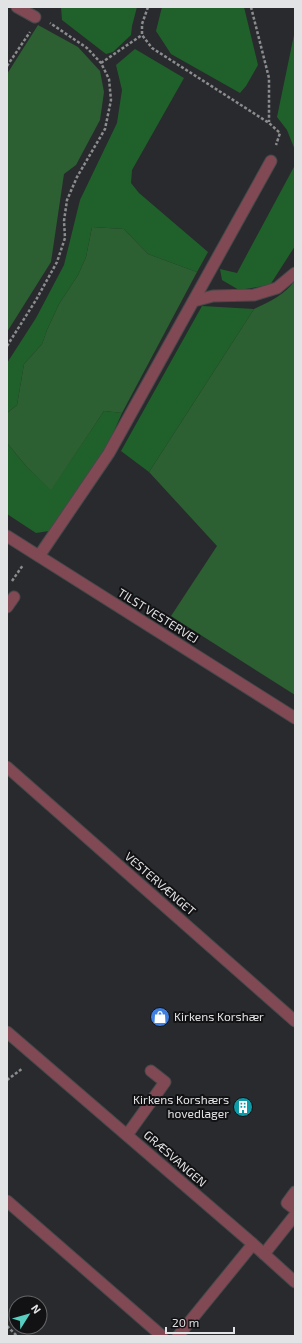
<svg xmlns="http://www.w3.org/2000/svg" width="302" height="1343" font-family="'Exo 2',sans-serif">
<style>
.green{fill:#2c5f32}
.forest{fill:#20612b}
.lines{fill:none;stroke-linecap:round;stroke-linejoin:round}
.service-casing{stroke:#46484a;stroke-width:13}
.minor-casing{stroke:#46484a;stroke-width:13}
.tertiary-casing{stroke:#46484a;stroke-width:13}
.path{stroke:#8b8c8e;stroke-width:2.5;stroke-dasharray:3 2;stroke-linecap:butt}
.service{stroke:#804953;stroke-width:11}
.minor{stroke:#804953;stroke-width:11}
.tertiary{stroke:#804953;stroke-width:11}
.labels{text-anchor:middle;stroke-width:4;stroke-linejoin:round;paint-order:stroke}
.street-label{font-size:12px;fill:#e2e3e5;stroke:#121214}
.poi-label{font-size:12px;fill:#e2e3e5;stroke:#121214;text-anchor:start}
</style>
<rect width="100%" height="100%" fill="#282a2d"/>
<!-- green -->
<path class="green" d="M38,25L78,47L100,71L104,92L100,120L76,165L64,174L51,262L7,332V74Z
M92,227L124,229L148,254L197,272L122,413L104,411L51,491L26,466L7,443V413L17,405L24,364L42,344L47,330L59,304L78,275L86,257Z
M295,280V695L171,616L217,546L149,472L254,309C269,302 286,294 295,280Z"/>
<!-- forest -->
<path class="forest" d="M61,7H137L132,26L131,35L113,52L106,54L62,20Z
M162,7H244L258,65L246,86L240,93L171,54L156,31Z
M295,30V150L287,130L277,117Z
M135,49L184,78L132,170L131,183L139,193L208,252L197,272L148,254L124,229L92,227L86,257L78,275L59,304L47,330L42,344L24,364L17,405L7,413V363L36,318L64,265L80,200L117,123L122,90L116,65Z
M295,165V246L270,285L239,290L222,280L220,269L237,273Z
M202,306L254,309L149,472L121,451Z
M104,411L122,413L106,449L64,512L49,531L36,533L7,514V443L26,466L51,490Z"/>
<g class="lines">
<!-- service casing -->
<g class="service-casing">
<path id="service" d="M194,301L213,296L254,295L277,288L295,273
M39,556L109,453L271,161
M127,1135L165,1082L151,1071
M295,1192L287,1203L295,1209
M264,1254L295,1215"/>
</g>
<!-- minor casing -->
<g class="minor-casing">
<path id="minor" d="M17,7L35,17
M7,607L14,597
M7,767L295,1021
M7,1032L253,1244L295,1282
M7,1201L162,1336
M178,1336L253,1244"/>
</g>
<!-- tertiary casing -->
<g class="tertiary-casing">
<path id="tertiary" d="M7,536L295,718"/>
</g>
<!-- path -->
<path class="path" d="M148,7L142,24V35L152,48L269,123L280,133L276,145
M251,7L269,78V122
M101,63L142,35
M7,66L30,32
M7,346L36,300L57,262L65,238L64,221L67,200L77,177L105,129L111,100L109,79L101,63L87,48L50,23
M12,581L23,565
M7,1080L23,1068
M7,1326L17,1336"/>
<!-- service -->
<use href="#service" class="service"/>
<!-- minor -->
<use href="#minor" class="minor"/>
<!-- tertiary -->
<use href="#tertiary" class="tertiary"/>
</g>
<!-- icons -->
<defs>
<g id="shop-disc" transform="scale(1)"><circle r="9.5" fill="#3f7fe0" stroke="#121214"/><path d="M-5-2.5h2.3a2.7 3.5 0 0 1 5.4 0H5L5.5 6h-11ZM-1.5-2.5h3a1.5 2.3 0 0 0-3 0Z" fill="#fff"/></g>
<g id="building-disc" transform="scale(1)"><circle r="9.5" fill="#0f9aa8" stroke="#121214"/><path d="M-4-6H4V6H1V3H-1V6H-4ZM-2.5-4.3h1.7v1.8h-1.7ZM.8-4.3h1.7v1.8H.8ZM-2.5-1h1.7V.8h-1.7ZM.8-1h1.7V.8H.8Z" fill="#fff"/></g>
</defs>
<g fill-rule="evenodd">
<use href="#shop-disc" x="160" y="1017"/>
<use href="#building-disc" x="243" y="1107"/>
</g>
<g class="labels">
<!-- street labels -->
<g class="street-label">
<text transform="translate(158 616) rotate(32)" y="4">TILST VESTERVEJ</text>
<text transform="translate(160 884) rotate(41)" y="4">VESTERVÆNGET</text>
<text transform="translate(175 1159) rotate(41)" y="4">GRÆSVANGEN</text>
</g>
<!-- poi labels -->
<g class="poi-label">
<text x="174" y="1021">Kirkens Korshær</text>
<text x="229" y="1104" text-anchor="end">Kirkens Korshærs<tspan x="229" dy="14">hovedlager</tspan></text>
</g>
</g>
<!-- border -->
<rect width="302" height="1343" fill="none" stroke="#e2e3e5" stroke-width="16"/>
<!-- north arrow -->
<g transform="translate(28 1315) rotate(53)"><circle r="19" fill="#121214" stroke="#656668"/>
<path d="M0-3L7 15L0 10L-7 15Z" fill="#58cec0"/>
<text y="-6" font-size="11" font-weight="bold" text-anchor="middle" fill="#e2e3e5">N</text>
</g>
<!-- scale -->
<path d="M166 1327v6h68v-6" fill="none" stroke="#e2e3e5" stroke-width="2"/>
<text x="172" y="1327" font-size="12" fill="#e2e3e5" stroke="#121214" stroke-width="3" paint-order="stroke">20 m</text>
</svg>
